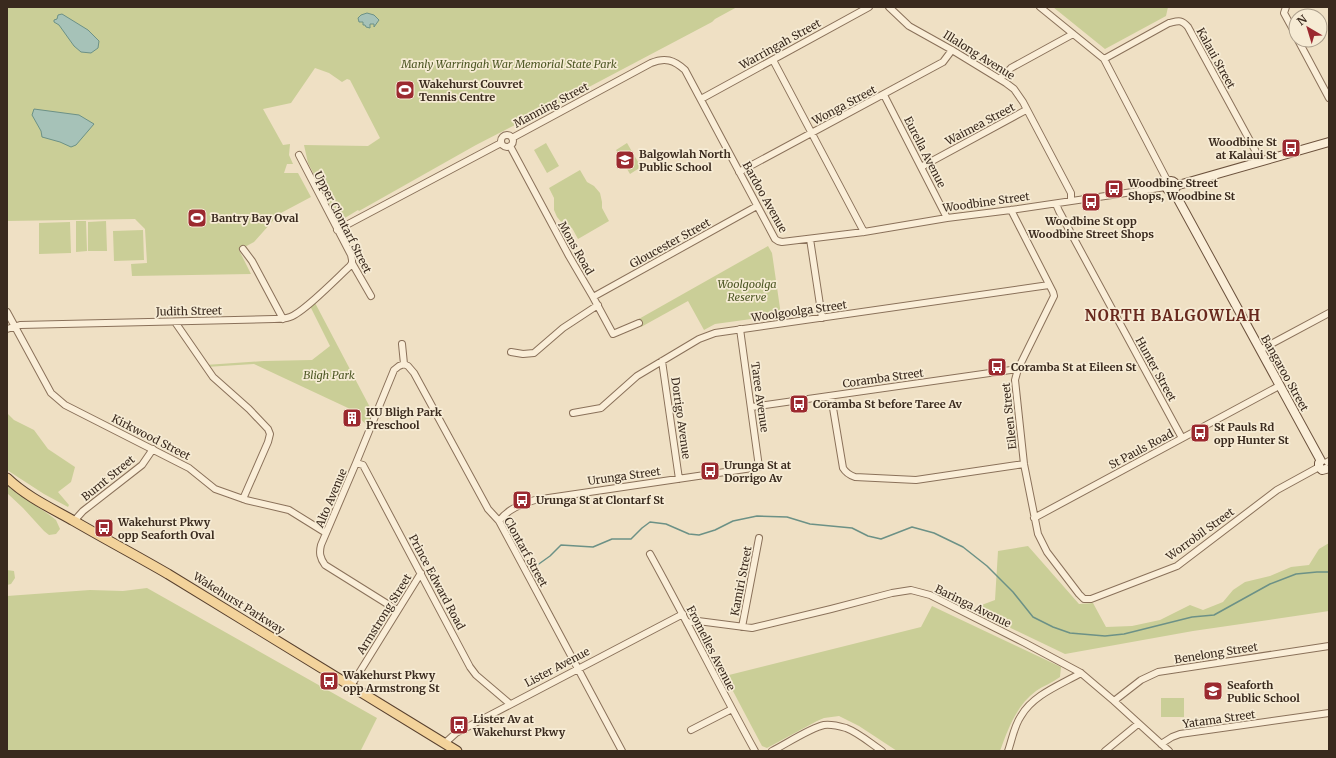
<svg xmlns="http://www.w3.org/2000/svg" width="1336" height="758" font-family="Merriweather,serif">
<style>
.green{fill:#cace97}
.water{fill:#a6c2b8;stroke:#6c9186}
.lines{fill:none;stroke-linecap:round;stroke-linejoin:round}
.stream{stroke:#6c9186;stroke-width:1.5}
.street-casing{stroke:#8a715a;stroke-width:8}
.secondary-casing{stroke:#6c523d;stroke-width:10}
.primary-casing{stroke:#58402e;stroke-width:11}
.street{stroke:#faeed8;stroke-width:6}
.secondary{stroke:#faeed8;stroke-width:8}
.primary{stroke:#f3d39b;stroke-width:9}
.labels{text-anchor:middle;stroke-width:3.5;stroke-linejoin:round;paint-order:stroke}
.street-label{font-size:11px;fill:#3a2a1e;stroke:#f6ebd4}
.park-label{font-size:11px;font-style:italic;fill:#4d5724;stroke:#f6ebd4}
.poi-label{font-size:11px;font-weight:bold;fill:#3a2a1e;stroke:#f6ebd4;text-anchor:start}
.district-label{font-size:15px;font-weight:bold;letter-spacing:1px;fill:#68281d;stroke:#f6ebd4}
</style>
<rect width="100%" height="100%" fill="#efe0c4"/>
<!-- green -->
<path class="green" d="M7,7H737L715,19L712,22L517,125H515L476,145L359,211L358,210L340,221L332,209L308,163L304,145L368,146L380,138L350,80L347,79L342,82L329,73L315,68L291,103L263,109L283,145L290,144L289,155L293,164H287L284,173H298L311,197L279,214L254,242L239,250L251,274L132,276L131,264L147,263L145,229L135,219L7,221Z
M1053,7H1168L1166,16L1105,49Z
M546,143L559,166L547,173L534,150Z
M627,143L641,167L630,174L616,150Z
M580,170L587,182L594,186L600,193L602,202V208L609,221L578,239L572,228L563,224L557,217L554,210V198L549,188Z
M76,221H86L87,251L76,252Z
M106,221L107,251H88V222Z
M70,222L71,253L39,254V223Z
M143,230L144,260L114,261L113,231Z
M768,246L772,253L781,315L715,324L704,330L688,301L641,327L637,320Z
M313,299L373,413L368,426L348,408L254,364L206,367L205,365L264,361L312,360L330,346L309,304Z
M7,413L14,420L34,430L48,449L75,467L71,482L58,492L69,505L68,507L44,494L7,470Z
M7,486L51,516L56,520L60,529L56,534L49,535L44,531L23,508L7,493Z
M1329,543V611L1193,631L1065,654L971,609L995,600L998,551L1028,546L1079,604L1093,603L1106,627L1132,626L1160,620L1190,605L1203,610L1223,602L1233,590L1245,582L1270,576L1291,567L1309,565L1319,549Z
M7,570L14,571L15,578L11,584L7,585Z
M147,588L377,718L361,750L7,751V596L90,590L123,591Z
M932,606L1061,667L1060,677C1052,683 1043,686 1036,691C1016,706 1008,729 1000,751H897L859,726L839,716L824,718L817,721L767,748L762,746L725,676L921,627Z
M1161,698H1184V717H1161Z"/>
<!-- water -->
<path class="water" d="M367,13L374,15L379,20L374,27V24H370V28L366,27L365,25H363V22H359L358,18L361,15Z
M62,14L88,30L99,41L98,48L91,53L81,52L74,46L59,25L54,22V20L57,19L58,15Z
M34,109L79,115L94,124L76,145L71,147L60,142L42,137L41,131L32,115Z"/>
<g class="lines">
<!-- stream -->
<path class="stream" d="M532,565L536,566L550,556L561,545L593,547L612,539H631L642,528L650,522L666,524L689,534L699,535L715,530L733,521L757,516L787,517L810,524L852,528L868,536L881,539L912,527L934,533L963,547L987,566L1013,592L1033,617L1053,627L1070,633L1105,636L1124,634L1192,617L1214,615L1270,584L1296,574L1317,572H1329"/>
<!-- street casing -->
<g class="street-casing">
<path id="street" d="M889,7L909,26L952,50L1006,83L1014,89L1023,102L1071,193V200
M1040,7L1104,59L1168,182
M1286,7L1284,13L1296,35
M1298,40L1329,98
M1104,59L1169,23C1178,21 1181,19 1188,27L1261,161
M773,60L864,232
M1000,79L1011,68L1073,34
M884,95L947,218
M701,99L869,7
M501 141a6 6 0 1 1 12 0a6 6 0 1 1-12 0Z
M512,138L651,63C665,57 674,60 685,70L775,239L778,241L782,242L864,232L947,218L1011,210L1166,187
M510,146L569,256L593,297L613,334L639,323
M299,155L351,255L352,260V263L371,296
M921,167L1026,110
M739,172L943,62L952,50
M1056,204L1059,211L1182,438
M1011,210L1053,292L1054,296L1018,369L1015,380L1024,464L1038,534L1047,552L1079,594L1084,599H1091L1177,566L1277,490L1319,467
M337,230L501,143
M810,239L822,318
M243,249L252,261L283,319
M593,297L757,206
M7,312L51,393L65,405L189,468L215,489L246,500L289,510L326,533
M175,322L213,377L249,409L268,429L270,434L268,442L243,499
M7,329L20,325L274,319C279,319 285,319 290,317C304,312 337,278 350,266L352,263
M402,344L404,364
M1260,350L1329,313
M511,352L523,354L534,353L563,328L598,305
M662,361L679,479
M404,364L408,366L414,373L488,509L499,521L622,751
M831,396L843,468C846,473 849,475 855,477L916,480L1024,464
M752,407L1018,369
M573,413L601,408L637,376L699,339L715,333L1049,285
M1327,462L1329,461
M356,463L363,465L470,667L476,675L510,704
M1034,518L1279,386
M74,521L83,511L142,465L153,449
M499,521C508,509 521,504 535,500L759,467L740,329
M650,554C686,619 719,686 755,751
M397,610L325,565C320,558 319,553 321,545L356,463L394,370L399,366L404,364
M687,623L698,621L752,628L831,609L892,593L911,590L930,595L1025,643L1081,673L1114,701L1169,751
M742,627L759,538
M351,686L421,573
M1114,701L1141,680L1158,672L1329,646
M691,730L732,709
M445,743L456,733L683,614
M1161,744L1172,737L1180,734L1329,713
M772,751C786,744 810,728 824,725C831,724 839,726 846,728C859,733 870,743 882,751
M1008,751C1012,740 1014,726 1021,716C1033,695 1060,685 1081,673
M1105,751L1138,724"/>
</g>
<!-- secondary casing -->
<g class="secondary-casing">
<path id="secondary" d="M1166 186a5 5 0 1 1 10 0a5 5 0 1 1-10 0Z
M1175,186L1329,142
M1173,190L1321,461
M1321,461L1319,463V467L1322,470L1326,469"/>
</g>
<!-- primary casing -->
<g class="primary-casing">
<path id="primary" d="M7,478C27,497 51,508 74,521C105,539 137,556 168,574L457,751"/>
</g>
<!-- street -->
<use href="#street" class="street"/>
<!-- secondary -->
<use href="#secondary" class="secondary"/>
<!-- primary -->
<use href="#primary" class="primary"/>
</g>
<!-- icons -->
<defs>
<g id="stadium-square" transform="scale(1)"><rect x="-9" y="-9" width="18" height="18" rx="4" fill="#9b292f" stroke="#f6ebd4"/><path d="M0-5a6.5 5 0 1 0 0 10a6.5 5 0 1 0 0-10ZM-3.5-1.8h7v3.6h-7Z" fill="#fff"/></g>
<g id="bus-square" transform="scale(1)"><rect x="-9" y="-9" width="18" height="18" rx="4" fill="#9b292f" stroke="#f6ebd4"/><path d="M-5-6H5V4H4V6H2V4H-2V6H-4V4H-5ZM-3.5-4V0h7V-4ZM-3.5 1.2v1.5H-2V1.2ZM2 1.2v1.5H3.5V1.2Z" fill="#fff"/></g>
<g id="school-square" transform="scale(1)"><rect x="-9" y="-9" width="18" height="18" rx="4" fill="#9b292f" stroke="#f6ebd4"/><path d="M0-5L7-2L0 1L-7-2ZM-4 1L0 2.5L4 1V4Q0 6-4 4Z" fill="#fff"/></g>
<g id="building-square" transform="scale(1)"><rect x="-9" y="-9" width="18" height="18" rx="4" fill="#9b292f" stroke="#f6ebd4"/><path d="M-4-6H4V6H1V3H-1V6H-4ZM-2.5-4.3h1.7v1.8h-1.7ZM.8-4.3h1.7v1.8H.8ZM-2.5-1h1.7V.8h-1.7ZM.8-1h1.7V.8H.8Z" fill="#fff"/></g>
</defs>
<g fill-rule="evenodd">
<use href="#stadium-square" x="405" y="90"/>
<use href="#bus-square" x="1291" y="148"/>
<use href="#school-square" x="625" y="160"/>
<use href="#bus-square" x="1114" y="189"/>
<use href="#bus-square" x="1091" y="202"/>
<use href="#stadium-square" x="197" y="218"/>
<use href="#bus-square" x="997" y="367"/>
<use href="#bus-square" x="799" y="404"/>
<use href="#building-square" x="352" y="418"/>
<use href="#bus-square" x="1200" y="433"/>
<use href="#bus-square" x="710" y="471"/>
<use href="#bus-square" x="522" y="500"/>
<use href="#bus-square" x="104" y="528"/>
<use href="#bus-square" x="329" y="681"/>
<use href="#school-square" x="1213" y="691"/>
<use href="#bus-square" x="459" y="725"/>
</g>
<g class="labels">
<!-- street labels -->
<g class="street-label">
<text transform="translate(780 44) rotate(-29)" y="4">Warringah Street</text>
<text transform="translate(979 55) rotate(32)" y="4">Illalong Avenue</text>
<text transform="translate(1216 58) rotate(61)" y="4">Kalaui Street</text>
<text transform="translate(551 105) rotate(-28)" y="4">Manning Street</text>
<text transform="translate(844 105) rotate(-28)" y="4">Wonga Street</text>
<text transform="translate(980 124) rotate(-28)" y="4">Waimea Street</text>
<text transform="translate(925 152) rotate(63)" y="4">Eurella Avenue</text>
<text transform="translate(765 197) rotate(61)" y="4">Bardoo Avenue</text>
<text transform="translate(986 202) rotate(-8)" y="4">Woodbine Street</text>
<text transform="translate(343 222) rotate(63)" y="4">Upper Clontarf Street</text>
<text transform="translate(670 243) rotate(-29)" y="4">Gloucester Street</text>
<text transform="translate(576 248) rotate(60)" y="4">Mons Road</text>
<text transform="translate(189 311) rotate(-1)" y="4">Judith Street</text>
<text transform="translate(799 311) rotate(-8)" y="4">Woolgoolga Street</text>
<text transform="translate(1156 369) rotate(61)" y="4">Hunter Street</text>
<text transform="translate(1285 373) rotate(61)" y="4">Bangaroo Street</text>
<text transform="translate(883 378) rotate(-8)" y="4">Coramba Street</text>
<text transform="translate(760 397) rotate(82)" y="4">Taree Avenue</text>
<text transform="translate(1009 416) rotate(-96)" y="4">Eileen Street</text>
<text transform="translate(681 418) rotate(82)" y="4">Dorrigo Avenue</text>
<text transform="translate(151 437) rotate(27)" y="4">Kirkwood Street</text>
<text transform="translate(1141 449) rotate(-28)" y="4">St Pauls Road</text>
<text transform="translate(624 476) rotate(-8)" y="4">Urunga Street</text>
<text transform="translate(108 478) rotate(-39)" y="4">Burnt Street</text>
<text transform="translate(331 498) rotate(-67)" y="4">Alto Avenue</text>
<text transform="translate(1200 534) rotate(-36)" y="4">Worrobil Street</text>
<text transform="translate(526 552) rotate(61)" y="4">Clontarf Street</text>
<text transform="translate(741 581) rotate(-79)" y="4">Kamiri Street</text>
<text transform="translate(437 582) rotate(62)" y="4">Prince Edward Road</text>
<text transform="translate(239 603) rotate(32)" y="4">Wakehurst Parkway</text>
<text transform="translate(973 606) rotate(26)" y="4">Baringa Avenue</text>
<text transform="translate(384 614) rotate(-58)" y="4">Armstrong Street</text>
<text transform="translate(711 648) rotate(63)" y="4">Fromelles Avenue</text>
<text transform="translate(1216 653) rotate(-9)" y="4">Benelong Street</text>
<text transform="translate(557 667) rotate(-28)" y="4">Lister Avenue</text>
<text transform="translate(1219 719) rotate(-8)" y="4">Yatama Street</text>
</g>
<!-- park labels -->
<g class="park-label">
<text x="509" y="68">Manly Warringah War Memorial State Park</text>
<text x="747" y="288">Woolgoolga<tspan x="747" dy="13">Reserve</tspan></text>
<text x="329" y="379">Bligh Park</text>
</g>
<!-- poi labels -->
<g class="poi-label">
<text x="419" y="88">Wakehurst Couvret<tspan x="419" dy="13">Tennis Centre</tspan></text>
<text x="1277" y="146" text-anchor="end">Woodbine St<tspan x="1277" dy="13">at Kalaui St</tspan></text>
<text x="639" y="158">Balgowlah North<tspan x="639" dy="13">Public School</tspan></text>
<text x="1128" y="187">Woodbine Street<tspan x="1128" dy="13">Shops, Woodbine St</tspan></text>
<text x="211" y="222">Bantry Bay Oval</text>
<text x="1091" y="225" text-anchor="middle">Woodbine St opp<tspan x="1091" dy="13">Woodbine Street Shops</tspan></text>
<text x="1011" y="371">Coramba St at Eileen St</text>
<text x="813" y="408">Coramba St before Taree Av</text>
<text x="366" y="416">KU Bligh Park<tspan x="366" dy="13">Preschool</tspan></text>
<text x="1214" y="431">St Pauls Rd<tspan x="1214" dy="13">opp Hunter St</tspan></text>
<text x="724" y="469">Urunga St at<tspan x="724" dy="13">Dorrigo Av</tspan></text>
<text x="536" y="504">Urunga St at Clontarf St</text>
<text x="118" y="526">Wakehurst Pkwy<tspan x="118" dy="13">opp Seaforth Oval</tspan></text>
<text x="343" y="679">Wakehurst Pkwy<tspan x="343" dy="13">opp Armstrong St</tspan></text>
<text x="1227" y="689">Seaforth<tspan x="1227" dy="13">Public School</tspan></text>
<text x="473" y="723">Lister Av at<tspan x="473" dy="13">Wakehurst Pkwy</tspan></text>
</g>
<!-- district labels -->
<g class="district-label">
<text x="1173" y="321">NORTH BALGOWLAH</text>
</g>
</g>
<!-- border -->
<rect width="1336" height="758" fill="none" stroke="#3a2a1e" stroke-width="16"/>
<!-- north arrow -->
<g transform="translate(1308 28) rotate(322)"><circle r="19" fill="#f6ebd4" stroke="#ab9e8b"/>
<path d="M0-3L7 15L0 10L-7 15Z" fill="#9b292f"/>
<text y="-6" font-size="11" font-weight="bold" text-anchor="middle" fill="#3a2a1e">N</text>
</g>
</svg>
